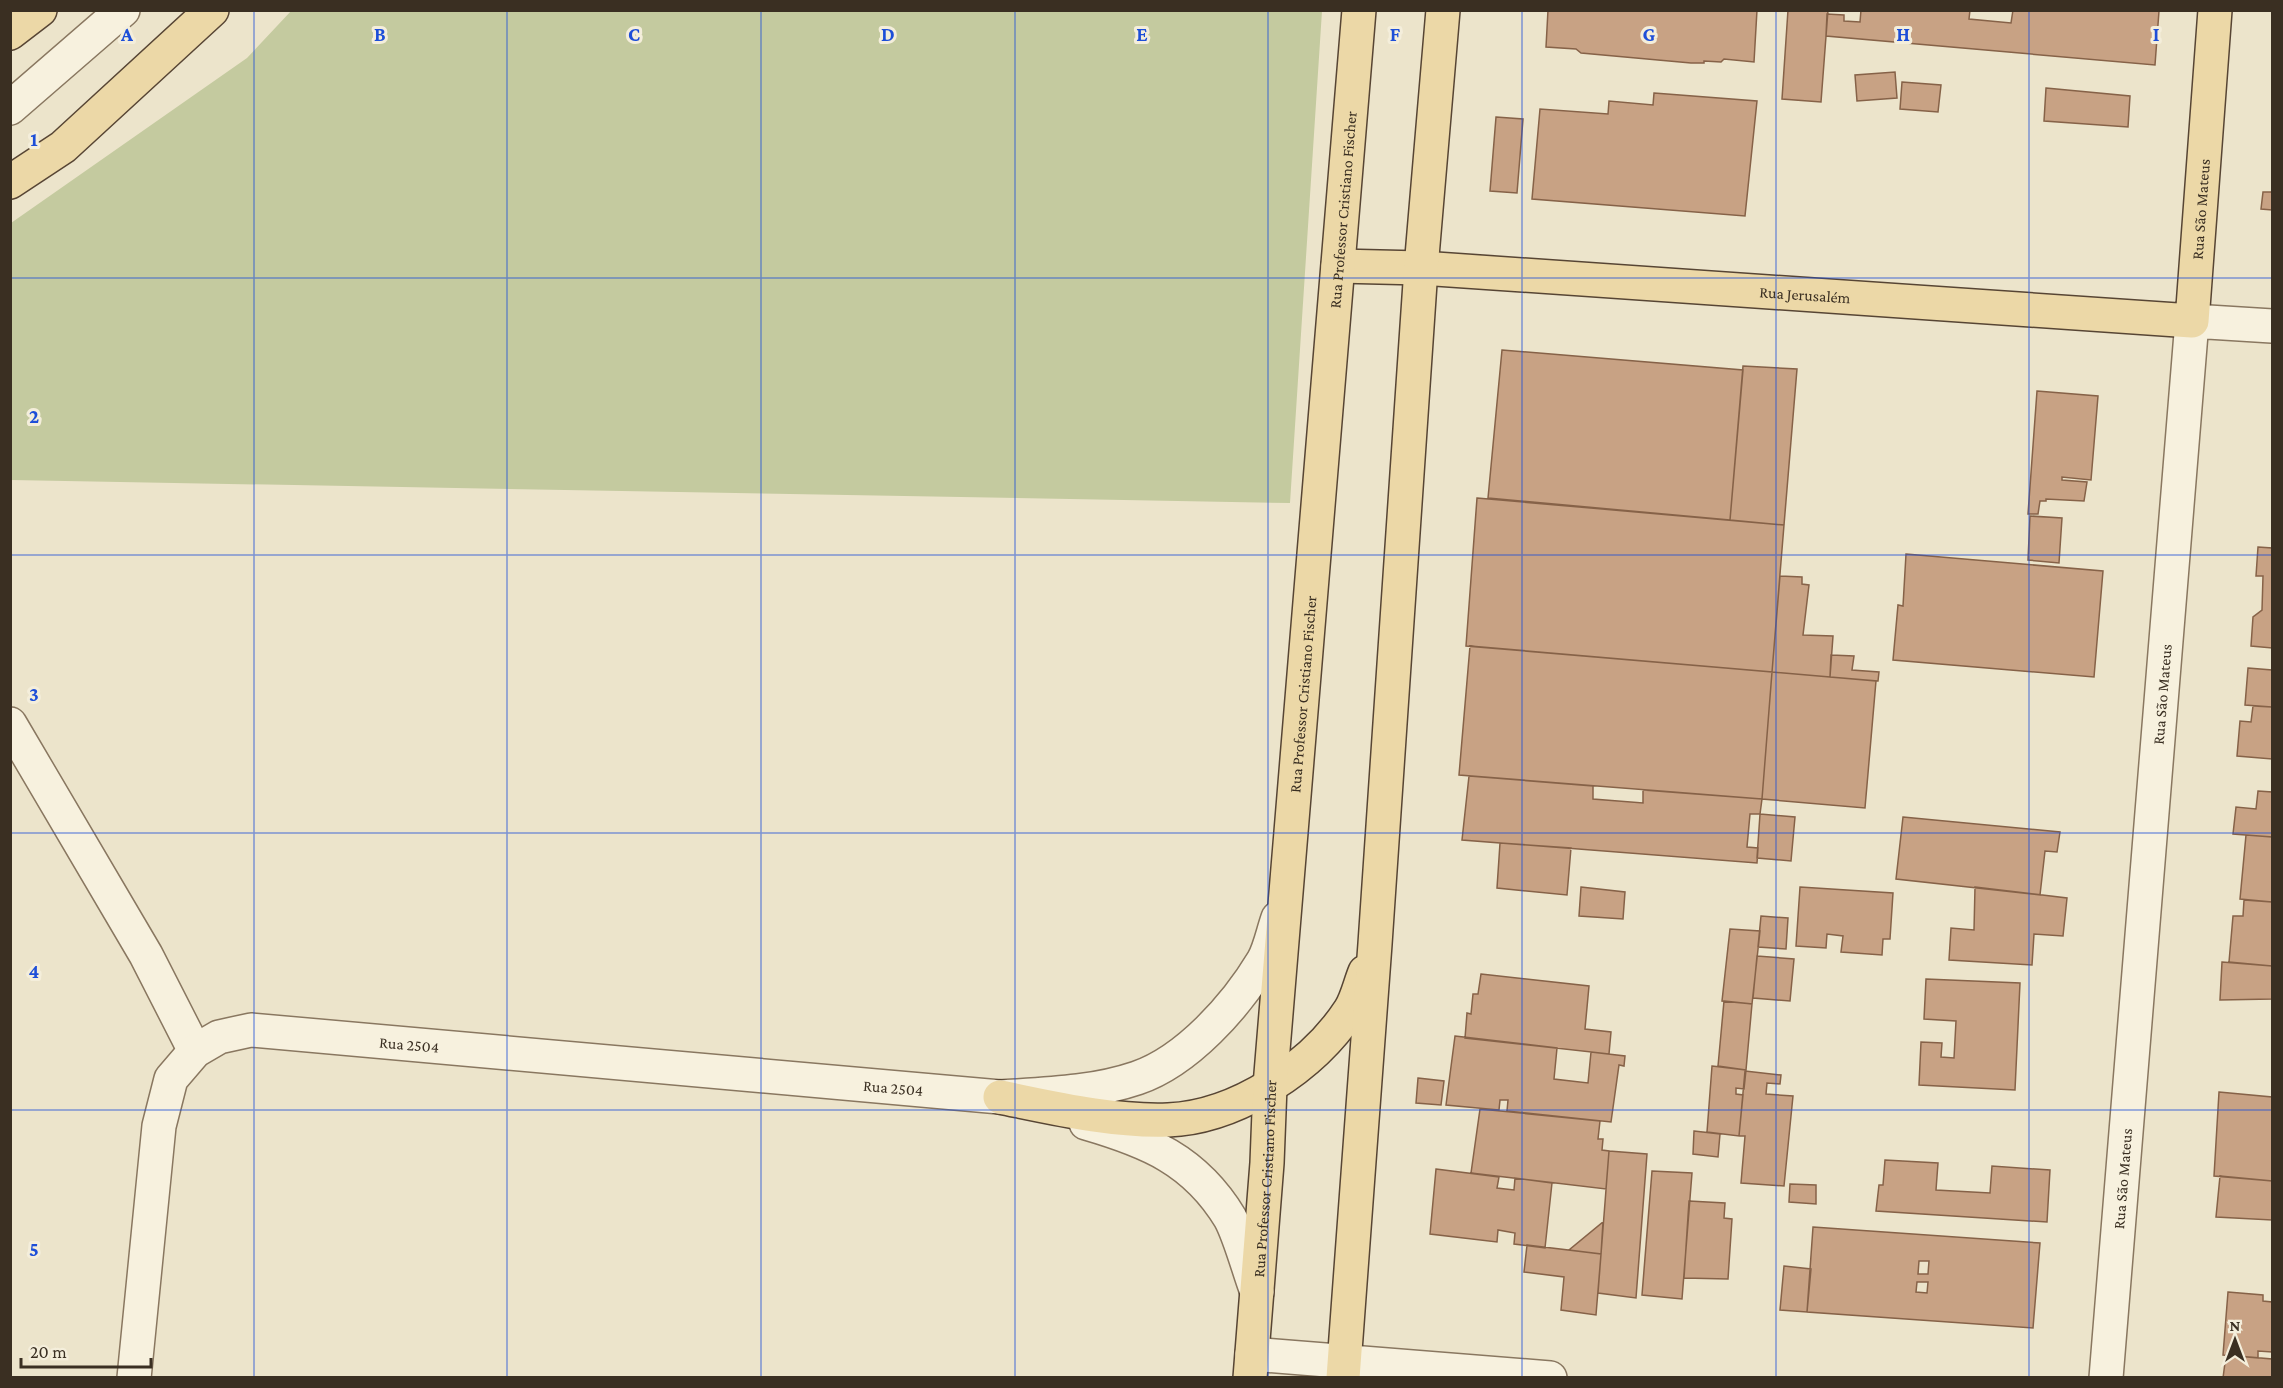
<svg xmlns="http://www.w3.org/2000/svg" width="2283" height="1388" font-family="'Crimson Pro',serif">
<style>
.green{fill:#c4ca9f}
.building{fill:#c8a284;stroke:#866248;stroke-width:1.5;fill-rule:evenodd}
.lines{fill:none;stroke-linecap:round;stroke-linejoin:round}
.minor-casing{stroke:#897760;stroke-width:36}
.major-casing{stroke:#574534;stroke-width:36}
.minor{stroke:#f7f1de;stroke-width:33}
.major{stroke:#ecd8a7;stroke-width:33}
.grid{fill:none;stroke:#1d4ed8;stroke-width:1.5;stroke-opacity:0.55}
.labels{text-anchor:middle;stroke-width:6;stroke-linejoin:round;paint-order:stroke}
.street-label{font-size:16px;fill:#3a2f22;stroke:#f4eedb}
.grid-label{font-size:20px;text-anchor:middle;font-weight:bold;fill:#1d4ed8;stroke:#f4eedb;stroke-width:6;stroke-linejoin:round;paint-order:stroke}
</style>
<rect width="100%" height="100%" fill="#ece4cb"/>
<!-- green -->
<path class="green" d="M292,10L1322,11L1290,503L11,480V223L247,58Z"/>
<!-- building -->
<path class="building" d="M1548,10H1757L1754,62L1724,59L1721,62L1704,61V63H1691L1581,53L1576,49L1546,47Z
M1788,10H1828L1821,102L1782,99Z
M1861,10H1970L1969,19L2011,23L2013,10L2159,11L2155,65L1826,36L1827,14L1844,15V21L1860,22Z
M1895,72L1897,98L1857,101L1855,75Z
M1902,82L1941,85L1938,112L1900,109Z
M2046,88L2130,96L2128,127L2044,121Z
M1654,93L1757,101L1745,216L1532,199L1540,109L1608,114L1609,101L1653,105Z
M1496,117L1523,119L1517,193L1490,191Z
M2263,192H2272V210L2261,209Z
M1502,350L1743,370L1730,520L1488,498Z
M1743,366L1797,369L1784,525L1730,520Z
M2037,391L2098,396L2091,480L2062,477V480L2087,482L2084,501L2046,499V501H2040L2038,514H2028Z
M1477,498L1784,525L1772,672L1466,646Z
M2030,516L2062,518L2059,563L2028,560Z
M2258,547L2272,548V648L2251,646L2253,617L2262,610L2263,576H2256Z
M1906,554L2103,571L2094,677L1893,660L1898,605L1903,606Z
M1780,576L1802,577V584L1809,585L1803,635L1833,636L1830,677L1772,672Z
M1470,646L1772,672L1762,799L1459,775Z
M1831,655L1854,656L1852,670L1879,672L1878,681L1830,677Z
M2248,668L2272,670V707L2245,705Z
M1772,672L1876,681L1865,808L1762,799Z
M2253,706L2272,707V759L2237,756L2240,721L2251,722Z
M1469,776L1593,786V799L1643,803V790L1762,799L1760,814H1750L1747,847L1758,848L1757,863L1462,840Z
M2258,791L2272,792V837L2233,834L2236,807L2256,809Z
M1760,814L1795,817L1791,861L1757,858Z
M1903,817L2060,832L2057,852L2045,851L2040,895L1896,879Z
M2246,835L2272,837V902L2240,899Z
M1500,843L1571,848L1567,895L1497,888Z
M1581,887L1625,892L1623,919L1579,916Z
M1800,887L1893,893L1890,939H1883L1882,955L1841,952L1843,936L1827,934L1826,948L1796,946Z
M1975,887L2067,898L2063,936L2034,934L2032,965L1949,960L1951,928L1974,930Z
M2244,900L2272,902V966L2229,962L2233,916H2243Z
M1761,916L1788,918L1786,949L1758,947Z
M1730,929L1760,931L1752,1004L1722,1001Z
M1757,956L1794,959L1790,1001L1753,998Z
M2222,962L2272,966V999L2220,1000Z
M1481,974L1589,986L1585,1029L1611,1032L1609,1054L1465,1038L1467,1013L1471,1014L1473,994H1478Z
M1926,979L2020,983L2015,1090L1919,1085L1921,1042L1942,1043L1941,1057L1954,1058L1956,1021L1924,1019Z
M1724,1001L1752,1004L1746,1070L1718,1066Z
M1455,1036L1557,1048L1554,1079L1588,1083L1591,1052L1625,1056L1624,1066L1619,1065L1611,1122L1507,1111L1508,1100H1500L1499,1110L1446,1105Z
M1712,1066L1746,1070L1744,1089L1736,1088V1094L1743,1095L1739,1136L1707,1132Z
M1745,1071L1781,1075L1780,1084L1767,1083L1766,1094L1793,1096L1784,1186L1741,1183L1745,1136H1739Z
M1418,1078L1444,1081L1441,1105L1416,1103Z
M2219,1092L2272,1097V1181L2214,1176Z
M1480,1109L1600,1121L1598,1139H1603L1602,1150L1609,1151L1606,1189L1471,1173Z
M1694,1131L1720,1134L1718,1157L1693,1154Z
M1609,1151L1647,1154L1636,1298L1598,1293Z
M1885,1160L1938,1163L1936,1190L1990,1193L1992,1166L2050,1170L2047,1222L1876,1211L1879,1185H1883Z
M1436,1169L1499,1177L1497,1188L1514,1190L1515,1178L1552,1183L1545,1248L1514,1244L1515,1233L1498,1230L1497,1242L1430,1234Z
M1652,1171L1692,1173L1682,1299L1642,1295Z
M2220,1176L2272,1181V1220L2216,1217Z
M1790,1184L1816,1185V1204L1789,1202Z
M1689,1201L1725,1203L1724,1218L1732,1219L1728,1279L1684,1278Z
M1603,1222L1601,1254L1569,1250Z
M1813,1227L2040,1243L2033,1328L1807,1312ZM1919,1261H1929L1928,1274H1918ZM1917,1282H1928L1927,1293L1916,1292Z
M1527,1245L1601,1254L1596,1315L1561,1310L1564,1277L1524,1272Z
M1784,1266L1811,1269L1807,1312L1780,1310Z
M2228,1292L2263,1295V1301L2272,1302V1352L2258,1351V1358L2223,1355Z
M2226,1355L2272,1359V1378H2223Z"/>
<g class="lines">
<!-- minor casing -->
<g class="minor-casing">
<g id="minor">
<path d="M10,108L123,10"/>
<path d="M10,724L146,955L195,1051"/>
<path d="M1086,1123C1148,1141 1195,1160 1230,1218C1240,1236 1249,1271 1257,1292"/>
<path d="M1252,1354L1550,1378"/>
<path id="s1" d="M134,1378L159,1126L171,1079L195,1051L219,1037L251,1030L1000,1097C1046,1094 1093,1093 1137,1078C1187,1061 1236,1006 1263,961C1270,949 1273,932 1278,918"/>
<path id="s2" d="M2106,1378L2192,321L2272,326"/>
</g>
</g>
<!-- major casing -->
<g class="major-casing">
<g id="major">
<path d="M10,33L40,10"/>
<path d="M10,182L63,147L212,10"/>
<path id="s3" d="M1338,266L1421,268L2192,321L2215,10"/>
<path d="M1000,1097C1054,1108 1113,1122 1168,1120C1237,1117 1313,1067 1350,1010C1357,999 1360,984 1365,972"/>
<path id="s4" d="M1250,1378L1267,1163L1270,1086L1359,10"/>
<path d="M1343,1378L1375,944L1421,268L1443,10"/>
</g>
</g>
<!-- minor -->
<use href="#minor" class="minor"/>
<!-- major -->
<use href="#major" class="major"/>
</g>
<!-- grid -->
<path class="grid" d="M254,10V1378M507,10V1378M761,10V1378M1015,10V1378M1268,10V1378M1522,10V1378M1776,10V1378M2029,10V1378M10,278H2272M10,555H2272M10,833H2272M10,1110H2272"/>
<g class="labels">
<!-- street labels -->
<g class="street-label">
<text dy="6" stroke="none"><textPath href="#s4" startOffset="1172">Rua Professor Cristiano Fischer</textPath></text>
<text dy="6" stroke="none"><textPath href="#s3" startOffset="968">Rua São Mateus</textPath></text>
<text dy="6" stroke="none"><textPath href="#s3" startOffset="468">Rua Jerusalém</textPath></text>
<text dy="6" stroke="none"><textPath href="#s4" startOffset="686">Rua Professor Cristiano Fischer</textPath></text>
<text dy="6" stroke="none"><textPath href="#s2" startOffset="686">Rua São Mateus</textPath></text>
<text dy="6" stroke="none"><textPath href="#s1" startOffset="558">Rua 2504</textPath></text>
<text dy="6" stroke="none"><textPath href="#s1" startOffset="1044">Rua 2504</textPath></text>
<text dy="6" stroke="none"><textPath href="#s4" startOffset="200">Rua Professor Cristiano Fischer</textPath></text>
<text dy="6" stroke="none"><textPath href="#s2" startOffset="200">Rua São Mateus</textPath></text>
</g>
</g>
<g class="grid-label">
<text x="127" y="41">A</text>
<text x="380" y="41">B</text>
<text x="634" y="41">C</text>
<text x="888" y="41">D</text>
<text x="1142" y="41">E</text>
<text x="1395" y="41">F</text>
<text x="1649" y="41">G</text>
<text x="1903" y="41">H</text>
<text x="2156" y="41">I</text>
<text x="34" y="146">1</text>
<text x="34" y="423">2</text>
<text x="34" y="701">3</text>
<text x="34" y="978">4</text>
<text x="34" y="1256">5</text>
</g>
<!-- border -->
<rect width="2283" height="1388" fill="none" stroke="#3a2f22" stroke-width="24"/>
<!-- north arrow -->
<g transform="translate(2235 1340)" stroke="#f4eedb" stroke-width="4.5" paint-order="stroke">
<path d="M0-4.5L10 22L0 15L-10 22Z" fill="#3a2f22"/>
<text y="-9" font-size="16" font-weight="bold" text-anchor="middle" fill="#3a2f22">N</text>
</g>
<!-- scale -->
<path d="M21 1358v9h130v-9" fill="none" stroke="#3a2f22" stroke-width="3"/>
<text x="30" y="1358" font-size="18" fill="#3a2f22" stroke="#f4eedb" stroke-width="4.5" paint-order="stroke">20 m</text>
</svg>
